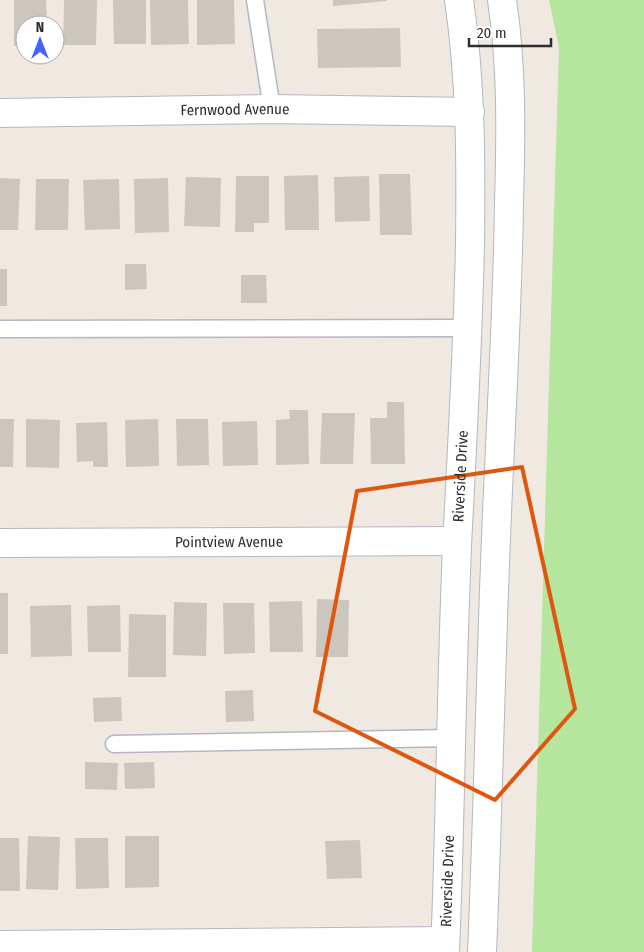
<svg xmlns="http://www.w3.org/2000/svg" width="644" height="952" font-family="'Fira Sans Condensed',sans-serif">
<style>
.green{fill:#b6e59e}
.building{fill:#cbc7bf}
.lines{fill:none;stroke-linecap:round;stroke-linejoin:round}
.service-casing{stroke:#b4b7c1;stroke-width:19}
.minor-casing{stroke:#b4b7c1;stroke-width:30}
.secondary-casing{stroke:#b4b7c1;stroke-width:30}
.service{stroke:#fff;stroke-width:16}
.minor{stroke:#fff;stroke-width:28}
.secondary{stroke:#fff;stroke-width:28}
.marked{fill:none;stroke:#df570e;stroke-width:4;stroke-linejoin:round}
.labels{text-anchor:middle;stroke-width:5;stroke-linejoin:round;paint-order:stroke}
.street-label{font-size:15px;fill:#2e2e2e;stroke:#fff}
</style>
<rect width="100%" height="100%" fill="#efe9e1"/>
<!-- green -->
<path class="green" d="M549,0H644V952H532L559,47Z"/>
<!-- building -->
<path class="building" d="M14,0H46L47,25H25V45L14,46Z
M64,0H97L96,45H63Z
M113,0H146V44H114Z
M150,0H188L189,44L151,45Z
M197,0H234L235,44L197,45Z
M333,0H387V1L333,6Z
M400,28L401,67L318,68L317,29Z
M379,174H410L412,235H380Z
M318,175L319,230H285L284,176Z
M236,176H269V223H254V232H235Z
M369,176L370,221L335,222L334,177Z
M186,177L221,178L220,227L184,226Z
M0,178L20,179L18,230H0Z
M168,178L169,232L135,233L134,179Z
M36,179H69L68,230H35Z
M119,179L120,229L85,230L83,180Z
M125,264H146L147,289L125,290Z
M0,269H7V306H0Z
M241,275H266L267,303H241Z
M387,402H404L405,464H371L370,418H387Z
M289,410H308L309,464L276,465V420L290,419Z
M322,413H355L353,464H320Z
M0,419H14L13,467H0Z
M26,419L60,420L59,468L26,467Z
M158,419L159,466L126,467L125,420Z
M176,419H208L209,465L177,466Z
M257,421L258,465L223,466L222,422Z
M107,422L108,467H93V461L77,462L76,423Z
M0,593H8V654H0Z
M317,599L349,600L348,657H316Z
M302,601L303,652H270L269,602Z
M174,602L207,603L206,656L173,655Z
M223,603H254L255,653L224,654Z
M71,605L72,656L31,657L30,606Z
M120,605L121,652H88L87,606Z
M129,614L166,615V677H128Z
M253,690L254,721L226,722L225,691Z
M121,697L122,721L94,722L93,698Z
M85,762L118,763L117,790L85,789Z
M154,762L155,788L125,789L124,763Z
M28,836L60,837L58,890L26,889Z
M125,836H159V887L125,888Z
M0,838H19L20,891H0Z
M75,838H108L109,888L76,889Z
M360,840L362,878L327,879L325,841Z"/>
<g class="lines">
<!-- service casing -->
<g class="service-casing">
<path id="service" d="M255,0L272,109
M0,329L468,328
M114,744L451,738"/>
</g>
<!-- minor casing -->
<g class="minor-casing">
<g id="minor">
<path id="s1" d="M0,113L272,109L470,112"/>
<path id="s2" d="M0,543L457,541"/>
<path d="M0,945L445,941"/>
</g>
</g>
<!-- secondary casing -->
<g class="secondary-casing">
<g id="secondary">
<path id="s3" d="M445,952C451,810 451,668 458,526C463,432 468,338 470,244C471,162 471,81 459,0"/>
<path d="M482,952C489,791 491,630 499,469C503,379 508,290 509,201C511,134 512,66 502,0"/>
</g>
</g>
<!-- service -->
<use href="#service" class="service"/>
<!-- minor -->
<use href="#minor" class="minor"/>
<!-- secondary -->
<use href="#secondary" class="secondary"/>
</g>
<!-- marked area -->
<path class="marked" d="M522,467L575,709L495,800L315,711L357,491Z"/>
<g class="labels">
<!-- street labels -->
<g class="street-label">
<text dy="5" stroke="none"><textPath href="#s1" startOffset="235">Fernwood Avenue</textPath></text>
<text dy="5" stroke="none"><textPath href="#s3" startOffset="476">Riverside Drive</textPath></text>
<text dy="5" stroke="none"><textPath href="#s2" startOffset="229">Pointview Avenue</textPath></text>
<text dy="5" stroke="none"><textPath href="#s3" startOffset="71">Riverside Drive</textPath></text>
</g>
</g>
<!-- north arrow -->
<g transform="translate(40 40)"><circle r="24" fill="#ffffff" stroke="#ababab"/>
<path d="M0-4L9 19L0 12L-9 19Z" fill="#4264fb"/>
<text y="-8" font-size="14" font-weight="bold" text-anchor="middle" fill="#2e2e2e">N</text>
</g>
<!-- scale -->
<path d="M469 38v8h82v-8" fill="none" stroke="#2e2e2e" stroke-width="2.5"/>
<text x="477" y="38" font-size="15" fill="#2e2e2e" stroke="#ffffff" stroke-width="4" paint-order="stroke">20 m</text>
</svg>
